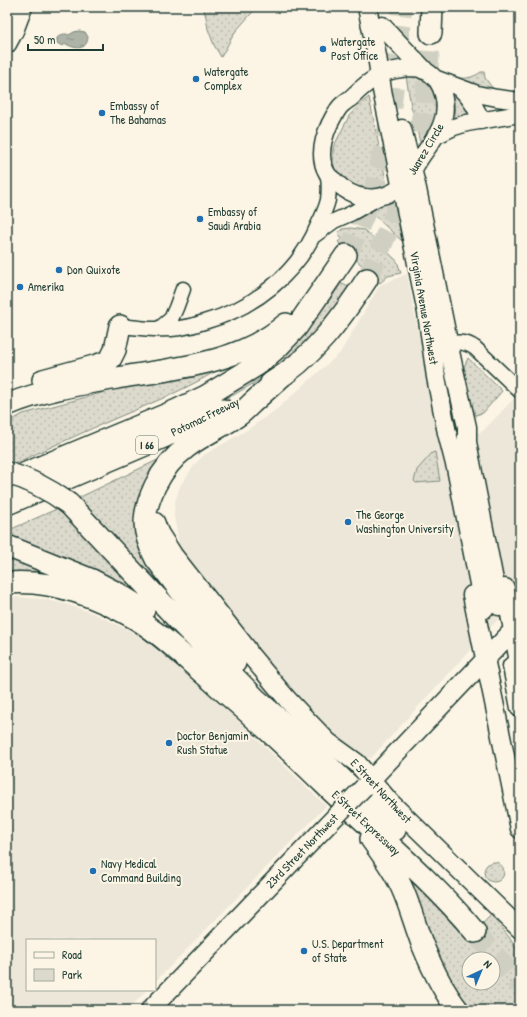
<svg xmlns="http://www.w3.org/2000/svg" width="527" height="1017" font-family="'Patrick Hand',sans-serif">
<style>
.built{fill:#ece7d8}
.green{fill:url(#green-dots);stroke:#7e8c80;fill-rule:evenodd}
.water{fill:url(#water-ripples);stroke:#758479}
.lines{fill:none;stroke-linecap:round;stroke-linejoin:round}
.motorway-tunnel{stroke:#d0d0c2;stroke-width:21;stroke-dasharray:21 10;stroke-linecap:butt}
.tertiary-casing{stroke:#1f3d34;stroke-width:17}
.secondary-casing{stroke:#1f3d34;stroke-width:19}
.primary-casing{stroke:#1f3d34;stroke-width:21}
.motorway-casing{stroke:#1f3d34;stroke-width:24}
.tertiary{stroke:#fcf5e5;stroke-width:14}
.secondary{stroke:#fcf5e5;stroke-width:16}
.primary{stroke:#fcf5e5;stroke-width:18}
.motorway{stroke:#fcf5e5;stroke-width:21}
.primary-bridge-casing{stroke:#1f3d34;stroke-width:21;stroke-linecap:butt}
.motorway-bridge-casing{stroke:#1f3d34;stroke-width:24;stroke-linecap:butt}
.primary-bridge{stroke:#fcf5e5;stroke-width:18}
.motorway-bridge{stroke:#fcf5e5;stroke-width:21}
.poi-dot{fill:#1f6fb2;stroke:#fcf5e5;stroke-width:1.5}
.labels{text-anchor:middle;stroke-width:4;stroke-linejoin:round;paint-order:stroke}
.shield{fill:#fcf5e5;stroke:#617469;stroke-width:1}
.shield-label{font-size:11px;font-weight:bold;fill:#1f3d34}
.poi-label{font-size:12px;fill:#1f3d34;stroke:#fcf5e5;text-anchor:start}
.street-label{font-size:12px;fill:#1f3d34;stroke:#fcf5e5}
</style>
<defs>
<pattern id="green-dots" width="8" height="8" patternUnits="userSpaceOnUse"><rect width="8" height="8" fill="#dcdacc"/><path d="M2 2h.1M6 6h.1" fill="none" stroke="#bcbcb0" stroke-width="1.8" stroke-linecap="round"/></pattern>
<pattern id="water-ripples" width="26" height="14" patternUnits="userSpaceOnUse"><rect width="26" height="14" fill="#aeb3a7"/><path d="M2 4q2-2 4 0t4 0M15 11q2-2 4 0t4 0" fill="none" stroke="#8d9389"/></pattern>
</defs>
<rect width="100%" height="100%" fill="#fcf5e5"/>
<filter id="ink" filterUnits="userSpaceOnUse"><feTurbulence type="fractalNoise" baseFrequency=".025" numOctaves="2"/><feDisplacementMap in="SourceGraphic" scale="8" xChannelSelector="R" yChannelSelector="G"/><feConvolveMatrix kernelMatrix="1 2 1 2 8 2 1 2 1" color-interpolation-filters="sRGB"/></filter>
<g filter="url(#ink)">
<!-- built -->
<path class="built" d="M407,274L440,446L483,431L520,392V604L516,600L371,758H360L303,706L210,592L180,550L174,516L175,502L180,486L196,463L204,455L247,430L277,409L340,353L380,285Z
M17,597L43,599L65,604L93,613L134,633L167,656L194,678L326,806L155,982V940H27V990H147L128,1010H7V598Z"/>
<!-- green -->
<path class="green" d="M203,7H257L235,32L221,57L214,45L208,29L206,17Z
M481,72H484L485,78L494,90H487L457,79L458,78C467,79 474,77 481,72Z
M406,76C409,77 412,76 415,77C435,82 440,111 432,127C429,133 424,140 421,146L411,106Z
M452,92L458,94L474,116L455,120L454,99Z
M369,97L387,186L379,192L353,189L335,172L333,160V148L349,116L360,104Z
M394,201L402,241L368,210Z
M351,228L364,230L375,240L397,261L401,273L388,276L380,283L338,242L342,238L338,233L342,229Z
M341,283L350,288L329,315L314,332L298,349L276,367L254,383L220,403L184,412L316,316L332,297Z
M468,358L502,391L483,413L475,415L469,400L464,367Z
M227,364C194,386 157,401 121,416C83,432 45,450 7,467V423L23,414L90,396L123,387Z
M435,452L440,481L416,483L414,481L417,470L432,453Z
M166,456L143,502L219,652L74,500Z
M61,507L175,630L155,613L137,599L7,540V531Z
M7,552L84,582L7,578Z
M484 872a10 10 0 1 1 20 0a10 10 0 1 1-20 0Z
M409,881L421,889L470,937L491,915L509,937L520,955V1010H469L460,1002L447,980ZM469,959H493V983H469Z"/>
<!-- water -->
<path class="water" d="M79,31L85,32L88,37C87,51 75,49 66,44L62,46L57,43V38C61,34 65,33 69,35L74,32Z"/>
<g class="lines">
<!-- motorway-tunnel -->
<path class="motorway-tunnel" d="M346,255L354,239L374,191L389,124L395,73L402,7
M367,279L393,219L415,150L425,102L431,33
M475,932L520,985"/>
<!-- tertiary casing -->
<g class="tertiary-casing">
<path id="tertiary" d="M315,235L334,221L352,213L380,197
M120,326C140,328 160,331 180,328C188,327 196,325 204,322C254,308 298,274 318,225C322,217 326,209 328,200C329,192 329,184 328,176
M159,329L171,319L176,308L183,289
M438,345C451,343 463,339 475,348L520,391"/>
</g>
<!-- secondary casing -->
<g class="secondary-casing">
<path id="secondary" d="M409,68C415,68 421,68 426,71C444,81 449,107 441,125C437,137 427,148 420,159C414,168 409,181 399,188C389,195 377,199 365,197C353,196 344,190 336,182C333,179 329,177 327,173C315,153 327,125 339,108C342,104 347,101 351,98C360,89 370,80 382,74C391,70 399,69 409,68Z
M434,78L477,94L497,98L520,101
M461,89C470,98 477,108 481,121
M435,136L454,127L467,123L520,114"/>
</g>
<!-- primary casing -->
<g class="primary-casing">
<path id="primary" d="M367,7L377,56L382,90L427,313L436,377L447,433L456,468L484,609
M382,26L424,70
M7,44L14,31L23,7
M402,129L417,189L452,361L467,427V442L499,606
M505,588L520,667
M472,595L520,829
M246,650L287,699L301,714L328,742L357,763L390,802L520,929
M512,666L520,708
M364,787L519,624
M150,1010L336,816"/>
</g>
<!-- motorway casing -->
<g class="motorway-casing">
<path id="motorway" d="M431,33L432,7
M43,380L98,365L108,361L111,358L115,350L120,326
M271,383C312,359 341,319 367,279
M7,405C45,389 88,383 129,376C183,368 243,361 286,324
M7,481L177,410L206,396L244,373L257,365L278,347L296,328L346,255
M7,504L166,436L223,410
M69,504L181,623L256,699L288,727L395,830
M154,523L158,534L172,556L246,650
M7,546L92,580L117,593L144,610
M7,583C52,579 98,597 136,619C164,636 186,659 211,680C225,693 240,705 254,718C278,739 301,762 324,784C375,833 430,878 475,932
M235,663L156,559C141,531 142,514 155,486C163,470 172,458 187,447C203,435 222,427 239,415C244,411 248,407 252,403C262,394 272,385 282,376
M371,839C382,854 393,869 401,886C410,905 415,926 423,946C432,968 443,991 458,1010"/>
</g>
<!-- tertiary -->
<use href="#tertiary" class="tertiary"/>
<!-- secondary -->
<use href="#secondary" class="secondary"/>
<!-- primary -->
<use href="#primary" class="primary"/>
<!-- motorway -->
<use href="#motorway" class="motorway"/>
<!-- primary-bridge casing -->
<g class="primary-bridge-casing">
<path id="primary-bridge" d="M336,816L364,787"/>
</g>
<!-- motorway-bridge casing -->
<g class="motorway-bridge-casing">
<path id="motorway-bridge" d="M7,473C30,479 50,490 69,504"/>
</g>
<!-- primary-bridge -->
<use href="#primary-bridge" class="primary-bridge"/>
<!-- motorway-bridge -->
<use href="#motorway-bridge" class="motorway-bridge"/>
</g>
</g>
<!-- markers -->
<g class="poi-dot">
<circle cx="323" cy="49" r="4"/>
<circle cx="196" cy="79" r="4"/>
<circle cx="102" cy="113" r="4"/>
<circle cx="200" cy="219" r="4"/>
<circle cx="59" cy="270" r="4"/>
<circle cx="20" cy="287" r="4"/>
<circle cx="348" cy="522" r="4"/>
<circle cx="169" cy="743" r="4"/>
<circle cx="93" cy="871" r="4"/>
<circle cx="304" cy="951" r="4"/>
</g>
<g class="labels">
<!-- shield labels -->
<rect class="shield" x="136" y="436" width="22" height="18" rx="3"/>
<g class="shield-label">
<text x="147" y="449">I 66</text>
</g>
<!-- poi labels -->
<g class="poi-label">
<text x="331" y="46">Watergate<tspan x="331" dy="14">Post Office</tspan></text>
<text x="204" y="76">Watergate<tspan x="204" dy="14">Complex</tspan></text>
<text x="110" y="110">Embassy of<tspan x="110" dy="14">The Bahamas</tspan></text>
<text x="208" y="216">Embassy of<tspan x="208" dy="14">Saudi Arabia</tspan></text>
<text x="67" y="274">Don Quixote</text>
<text x="28" y="291">Amerika</text>
<text x="356" y="519">The George<tspan x="356" dy="14">Washington University</tspan></text>
<text x="177" y="740">Doctor Benjamin<tspan x="177" dy="14">Rush Statue</tspan></text>
<text x="101" y="868">Navy Medical<tspan x="101" dy="14">Command Building</tspan></text>
<text x="312" y="948">U.S. Department<tspan x="312" dy="14">of State</tspan></text>
</g>
<!-- street labels -->
<g class="street-label">
<text transform="translate(426 149) rotate(-59)" y="4">Juarez Circle</text>
<text transform="translate(424 308) rotate(80)" y="4">Virginia Avenue Northwest</text>
<text transform="translate(205 417) rotate(-26)" y="4">Potomac Freeway</text>
<text transform="translate(381 791) rotate(47)" y="4">E Street Northwest</text>
<text transform="translate(366 823) rotate(43)" y="4">E Street Expressway</text>
<text transform="translate(302 851) rotate(-46)" y="4">23rd Street Northwest</text>
</g>
</g>
<!-- margin -->
<rect width="527" height="1017" fill="none" stroke="#fcf5e5" stroke-width="24"/>
<rect x="12" y="12" width="503" height="993" fill="none" stroke="#1f3d34" stroke-width="1.5" filter="url(#ink)"/>
<!-- legend -->
<rect x="26" y="939" width="130" height="52" fill="#fcf5e5" stroke="#a4ab9e"/>
<rect x="34" y="952" width="20" height="6" fill="#fcf5e5" stroke="#a4ab9e"/>
<text x="62" y="959" font-size="12" fill="#1f3d34">Road</text>
<rect x="34" y="969" width="20" height="12" fill="#dcdacc" stroke="#a4ab9e"/>
<text x="62" y="979" font-size="12" fill="#1f3d34">Park</text>
<!-- north arrow -->
<g transform="translate(481 971) rotate(44)"><circle r="19" fill="#fcf5e5" stroke="#a4ab9e"/>
<path d="M0-3L7 15L0 10L-7 15Z" fill="#1f6fb2"/>
<text y="-6" font-size="11" font-weight="bold" text-anchor="middle" fill="#1f3d34">N</text>
</g>
<!-- scale -->
<path d="M28 44v6h75v-6" fill="none" stroke="#1f3d34" stroke-width="2"/>
<text x="34" y="44" font-size="12" fill="#1f3d34" stroke="#fcf5e5" stroke-width="3" paint-order="stroke">50 m</text>
</svg>
